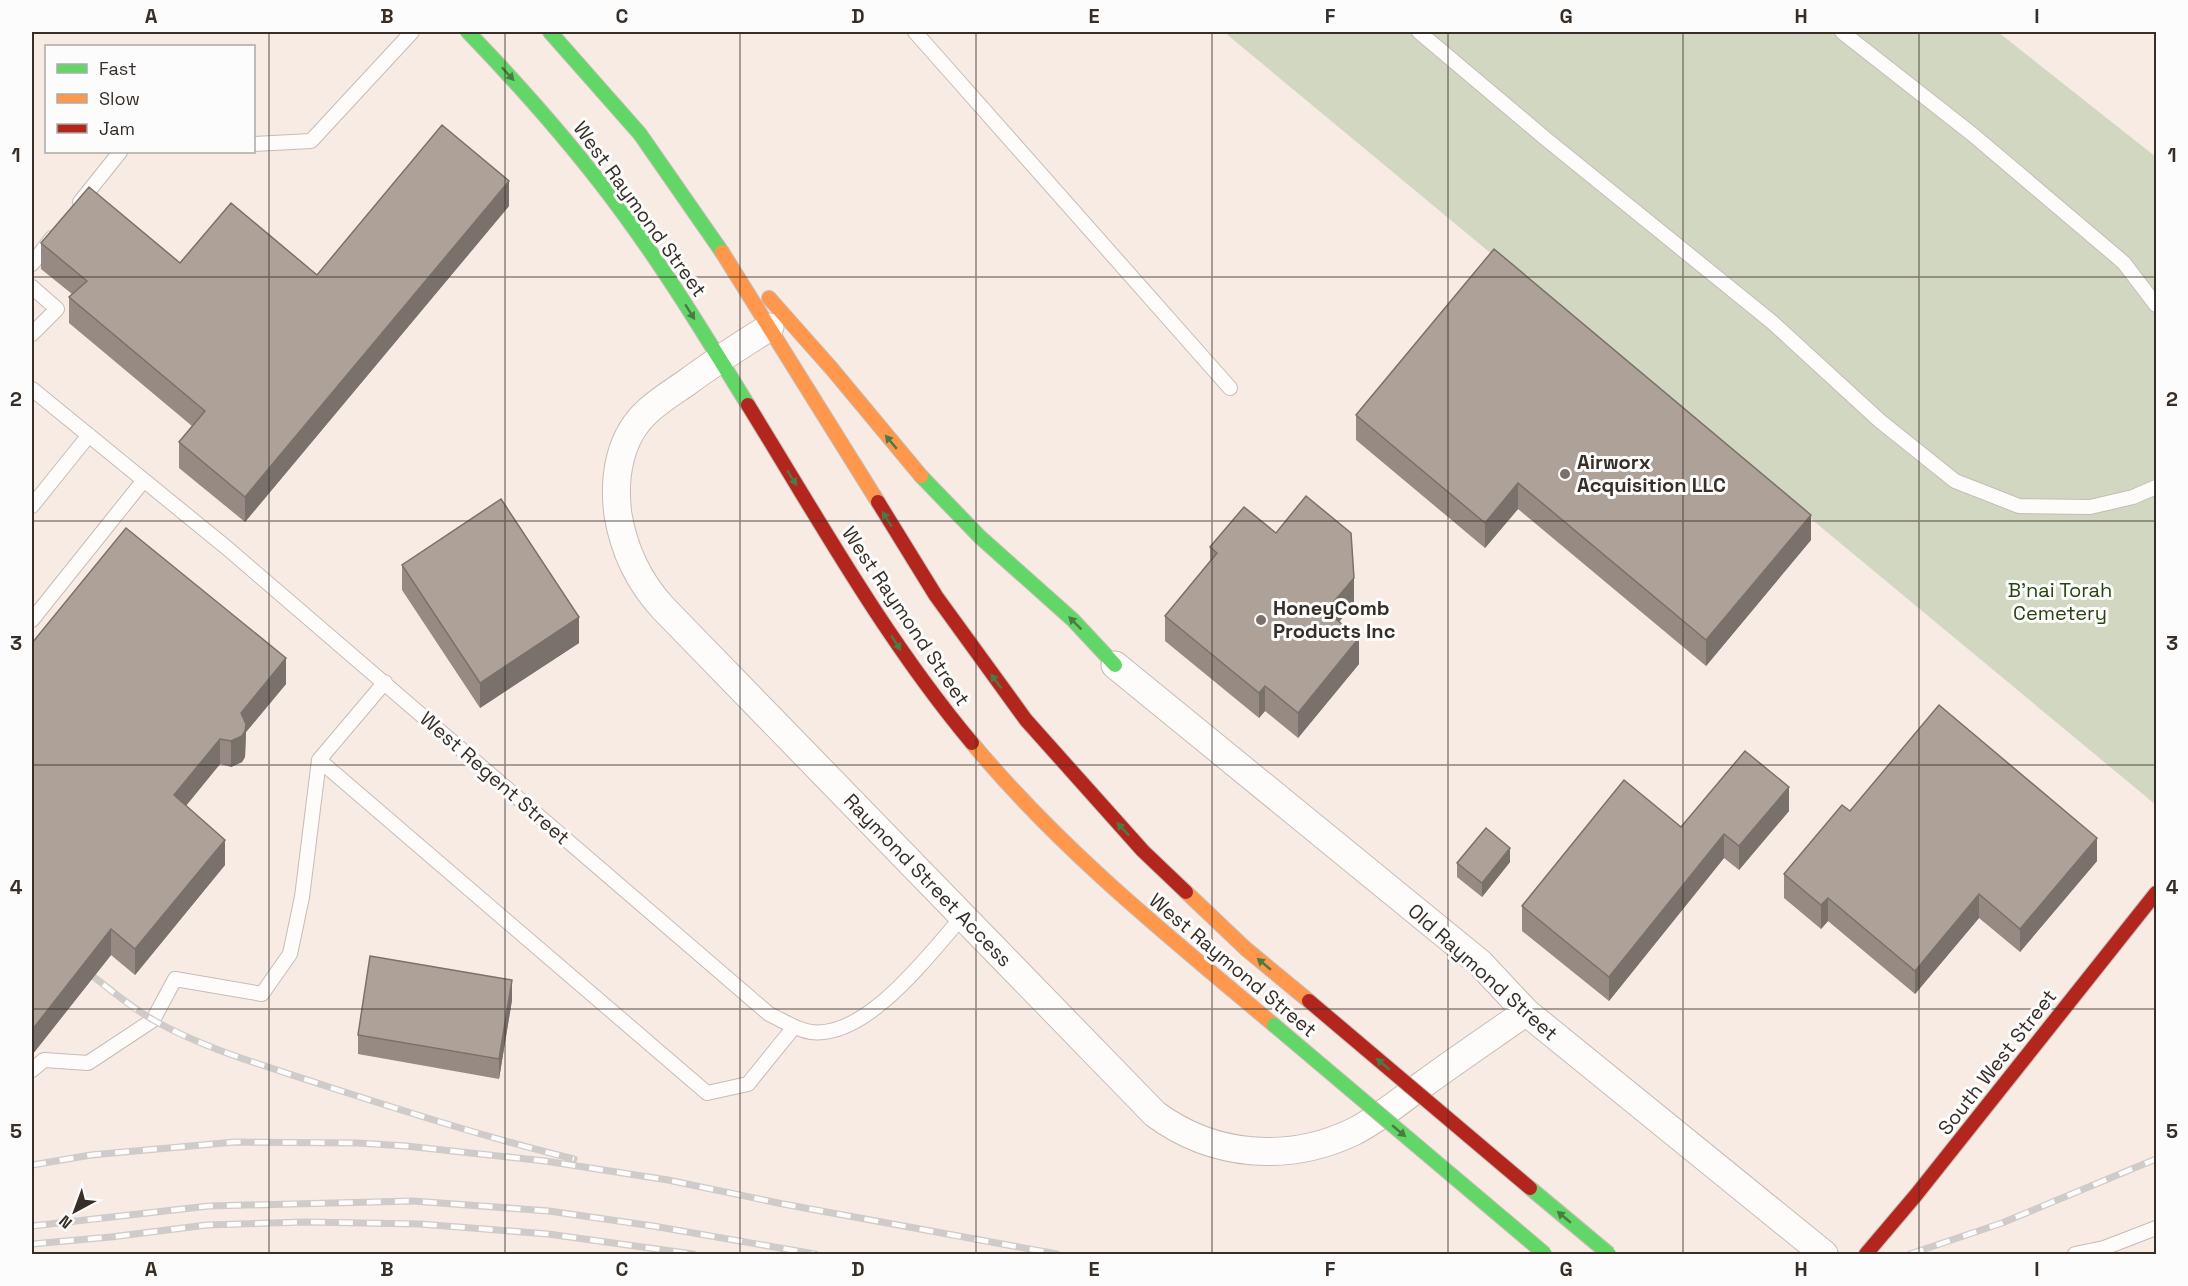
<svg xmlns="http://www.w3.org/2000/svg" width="2188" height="1286" font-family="'Space Grotesk',sans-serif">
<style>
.green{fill:#d2d7c2}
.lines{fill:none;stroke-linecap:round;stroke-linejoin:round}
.lane-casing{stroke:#c6bcb6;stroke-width:16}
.street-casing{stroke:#c6bcb6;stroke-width:29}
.fast-casing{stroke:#c6bcb6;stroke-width:16}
.slow-casing{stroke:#c6bcb6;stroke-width:16}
.jam-casing{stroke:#c6bcb6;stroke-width:16}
.lane{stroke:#fefcfb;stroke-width:14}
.street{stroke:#fefcfb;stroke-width:27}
.fast{stroke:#63d668;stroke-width:14}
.slow{stroke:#ff974d;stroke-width:14}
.jam{stroke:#b3261e;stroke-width:14}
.rail-casing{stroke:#cecbc9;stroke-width:7}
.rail{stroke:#fcfcfc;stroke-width:4.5;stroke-dasharray:14;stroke-linecap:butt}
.fast-bridge-casing{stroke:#c6bcb6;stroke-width:16;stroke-linecap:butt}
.jam-bridge-casing{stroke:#c6bcb6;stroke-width:16;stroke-linecap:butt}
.fast-bridge{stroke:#63d668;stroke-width:14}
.jam-bridge{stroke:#b3261e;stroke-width:14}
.wall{fill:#968a82}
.shaded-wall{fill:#7a716a}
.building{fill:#aea197;stroke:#7a716a;stroke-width:1.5}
.oneway{fill:#4b7a44}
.grid{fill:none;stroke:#372e27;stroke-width:1.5;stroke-opacity:0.55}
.poi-dot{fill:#7a7069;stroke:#fcfcfc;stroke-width:2}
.labels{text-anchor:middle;stroke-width:6;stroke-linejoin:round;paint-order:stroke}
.street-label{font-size:20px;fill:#372e27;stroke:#fcfcfc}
.poi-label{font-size:20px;font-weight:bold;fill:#372e27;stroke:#fcfcfc;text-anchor:start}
.park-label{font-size:20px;fill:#294310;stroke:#fcfcfc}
.neatline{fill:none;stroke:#372e27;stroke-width:2}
.grid-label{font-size:20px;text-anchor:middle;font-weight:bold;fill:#372e27}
</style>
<rect width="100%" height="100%" fill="#f7ebe4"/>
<!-- green -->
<path class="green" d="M1224,32H1998L2156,157V805Z"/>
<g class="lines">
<!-- lane casing -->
<g class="lane-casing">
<path id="lane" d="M915,32L1230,388
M1419,32L1546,139L1772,322L1880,421L1955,481L2019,506L2090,507L2133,497L2156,487
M1842,32L1972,134L2116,256L2124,263L2156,305
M254,144L311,141L412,32
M80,202L120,152
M32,264L52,238
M32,287L57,309L32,334
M32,389L227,548L769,1014C782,1020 796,1030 811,1032C867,1039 929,954 963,916
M32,506L89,435
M32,620L144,480
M385,682L319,760L707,1093L748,1084L794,1027
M32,1070L44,1060L88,1063L153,1020L175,979L262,994L290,954L302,897L319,760
M2075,1254L2104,1248L2156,1228"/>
</g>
<!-- street casing -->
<g class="street-casing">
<path id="street" d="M770,327C741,345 713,363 686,383C673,392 660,400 649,410C619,436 613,478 618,515C624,550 639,582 663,608L1155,1114C1213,1157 1288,1163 1353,1132C1379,1119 1402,1099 1425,1083C1458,1059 1492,1036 1526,1012
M1115,665L1480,963L1526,1012L1824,1254"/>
</g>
<!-- fast casing -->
<g class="fast-casing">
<path id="fast" d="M468,32C523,89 576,149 623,213C668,274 708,340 748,405
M550,32L640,134L722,252
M921,476L980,537L1073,620L1115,665"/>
</g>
<!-- slow casing -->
<g class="slow-casing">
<path id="slow" d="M722,252L878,502
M769,298L832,369L921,476
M972,743C1061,850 1168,936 1274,1025
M1186,892L1246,949L1309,1001"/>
</g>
<!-- jam casing -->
<g class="jam-casing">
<path id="jam" d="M748,405C819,520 885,639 972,743
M878,502L936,596L1026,720L1143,851L1186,892
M1866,1254L1916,1195L2156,893"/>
</g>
<!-- lane -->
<use href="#lane" class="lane"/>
<!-- street -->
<use href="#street" class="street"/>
<!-- fast -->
<use href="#fast" class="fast"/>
<!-- slow -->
<use href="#slow" class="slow"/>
<!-- jam -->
<use href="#jam" class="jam"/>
<!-- rail casing -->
<g class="rail-casing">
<path id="rail" d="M81,967C105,985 128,1006 155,1021C209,1051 270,1067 329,1087C410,1113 492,1139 574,1159
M32,1165L91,1155L235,1142L358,1143L406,1146L545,1161L668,1180L783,1204L1057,1254
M32,1226L209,1206L413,1201L549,1211L653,1226L815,1254
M32,1244L111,1237L207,1225L305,1222L420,1224L548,1234L693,1254
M1910,1254L2002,1223L2156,1159"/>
</g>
<!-- rail -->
<use href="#rail" class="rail"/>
<!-- fast-bridge casing -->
<g class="fast-bridge-casing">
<path id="fast-bridge" d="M1274,1025L1545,1254
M1530,1188L1609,1254"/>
</g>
<!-- jam-bridge casing -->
<g class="jam-bridge-casing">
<path id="jam-bridge" d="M1309,1001L1530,1188"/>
</g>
<!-- fast-bridge -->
<use href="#fast-bridge" class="fast-bridge"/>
<!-- jam-bridge -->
<use href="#jam-bridge" class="jam-bridge"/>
</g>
<!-- wall -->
<path class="wall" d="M509,206L245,522L179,468V442L192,426L69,323V297L72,294L41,269V243L180,263L317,275Z
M1356,415L1811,540L1706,666L1518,509L1485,548L1356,440Z
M1210,547L1354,604L1339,622L1359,664L1298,738L1265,711L1259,718L1165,641V616L1210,561Z
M402,565L579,643L480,708L402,590Z
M32,643L286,684L246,732L245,757L242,762L231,767L220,764L186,806L225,865L135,975L111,955L32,1055Z
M1789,811L1739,870L1724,858L1609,1001L1522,931V906L1681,827Z
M1850,811L2097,861L2020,952L1979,918L1915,994L1828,921L1821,929L1784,898V874Z
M1510,862L1482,897L1457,877V863Z
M512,1000L499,1079L358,1054V1035Z"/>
<!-- shaded-wall -->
<path class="shaded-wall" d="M509,181V206L245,522V497Z
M1518,483V509L1485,548V523Z
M1811,515V540L1706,666V640Z
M1354,578V604L1326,637V611Z
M579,617V643L480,708V683Z
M1359,638V664L1298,738V713Z
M286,658V684L246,732L245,757L242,762L231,767V741L241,713Z
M1265,686V711L1259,718V693Z
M220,739V764L174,820V795Z
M1789,787V811L1739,870V846Z
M1724,834V858L1609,1001V977Z
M2097,838V861L2020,952V929Z
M225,840V865L135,975V949Z
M1510,848V862L1482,897V883Z
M1979,894V918L1915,994V971Z
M1828,898V921L1821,929V905Z
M111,929V955L32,1055V1030Z
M512,980V1000L499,1079V1059Z"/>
<!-- building -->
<path class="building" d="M442,125L509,181L245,497L179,442L205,411L69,297L87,281L41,243L89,187L180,263L231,203L317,275Z
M1494,249L1811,515L1706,640L1518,483L1485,523L1356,415Z
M1306,496L1351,533L1354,578L1326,611L1359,638L1298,713L1265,686L1259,693L1165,616L1217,553L1210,547L1244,507L1276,533Z
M501,499L579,617L480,683L402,565Z
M126,528L286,658L241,713L246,724L245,731L242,736L231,741L220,739L174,795L225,840L135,949L111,929L32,1030V643Z
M1939,705L2097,838L2020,929L1979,894L1915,971L1828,898L1821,905L1784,874L1842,805L1850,811Z
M1745,751L1789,787L1739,846L1724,834L1609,977L1522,906L1624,780L1681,827Z
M1486,828L1510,848L1482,883L1457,863Z
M370,956L512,980L499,1059L358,1035Z"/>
<!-- one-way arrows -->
<defs><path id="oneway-solid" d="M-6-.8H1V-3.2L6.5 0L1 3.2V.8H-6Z" transform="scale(1.5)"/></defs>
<g class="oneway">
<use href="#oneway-solid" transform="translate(508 74) rotate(47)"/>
<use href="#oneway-solid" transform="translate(690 312) rotate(58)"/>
<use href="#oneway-solid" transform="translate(891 442) rotate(-130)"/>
<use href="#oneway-solid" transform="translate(792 478) rotate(58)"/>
<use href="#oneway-solid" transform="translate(887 519) rotate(-122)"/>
<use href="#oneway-solid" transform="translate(1075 623) rotate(-135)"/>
<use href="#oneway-solid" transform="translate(896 643) rotate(57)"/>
<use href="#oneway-solid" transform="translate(996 681) rotate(-127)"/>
<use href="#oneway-solid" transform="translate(1123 829) rotate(-133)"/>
<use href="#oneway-solid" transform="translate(1264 964) rotate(-140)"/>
<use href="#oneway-solid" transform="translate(1383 1064) rotate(-140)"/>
<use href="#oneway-solid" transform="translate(1399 1131) rotate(40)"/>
<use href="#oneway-solid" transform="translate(1564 1217) rotate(-140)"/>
</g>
<!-- grid -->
<path class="grid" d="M269,32V1254M505,32V1254M740,32V1254M976,32V1254M1212,32V1254M1448,32V1254M1683,32V1254M1919,32V1254M32,277H2156M32,521H2156M32,765H2156M32,1009H2156"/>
<!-- markers -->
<g class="poi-dot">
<circle cx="1565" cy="474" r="6"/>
<circle cx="1261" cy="620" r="6"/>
</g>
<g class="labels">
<!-- street labels -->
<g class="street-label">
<text transform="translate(640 209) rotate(54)" y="7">West Raymond Street</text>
<text transform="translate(906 616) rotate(56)" y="7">West Raymond Street</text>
<text transform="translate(495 778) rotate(41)" y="7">West Regent Street</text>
<text transform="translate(928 880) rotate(46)" y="7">Raymond Street Access</text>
<text transform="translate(1233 965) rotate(40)" y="7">West Raymond Street</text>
<text transform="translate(1483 972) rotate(42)" y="7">Old Raymond Street</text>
<text transform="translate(1997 1062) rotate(-52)" y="7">South West Street</text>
</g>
<!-- poi labels -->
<g class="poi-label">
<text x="1577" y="469">Airworx<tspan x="1577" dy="23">Acquisition LLC</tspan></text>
<text x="1273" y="615">HoneyComb<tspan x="1273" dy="23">Products Inc</tspan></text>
</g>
<!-- park labels -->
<g class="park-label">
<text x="2060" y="597">B'nai Torah<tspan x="2060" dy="23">Cemetery</tspan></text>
</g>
</g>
<!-- border -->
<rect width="2188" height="1286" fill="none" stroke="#fcfcfc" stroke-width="66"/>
<!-- legend -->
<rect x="45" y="45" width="210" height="108" fill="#fcfcfc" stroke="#adaaa7" stroke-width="1.5"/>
<rect x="57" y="64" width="30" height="9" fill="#63d668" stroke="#adaaa7" stroke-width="1.5"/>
<text x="99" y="75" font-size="18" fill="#372e27">Fast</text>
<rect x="57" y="94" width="30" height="9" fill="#ff974d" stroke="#adaaa7" stroke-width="1.5"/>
<text x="99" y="105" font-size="18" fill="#372e27">Slow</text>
<rect x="57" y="124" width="30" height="9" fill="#b3261e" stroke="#adaaa7" stroke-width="1.5"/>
<text x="99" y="135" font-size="18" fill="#372e27">Jam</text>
<!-- north arrow -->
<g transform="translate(75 1211) rotate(221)" stroke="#fcfcfc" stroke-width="4.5" paint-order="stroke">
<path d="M0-4.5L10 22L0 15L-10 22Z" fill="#372e27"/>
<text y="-9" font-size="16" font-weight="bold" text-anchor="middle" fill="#372e27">N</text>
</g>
<rect x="33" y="33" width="2122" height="1220" class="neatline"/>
<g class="grid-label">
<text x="151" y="23">A</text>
<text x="387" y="23">B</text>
<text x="622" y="23">C</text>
<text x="858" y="23">D</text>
<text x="1094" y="23">E</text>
<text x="1330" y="23">F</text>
<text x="1566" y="23">G</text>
<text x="1801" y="23">H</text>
<text x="2037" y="23">I</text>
<text x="16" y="162">1</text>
<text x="2172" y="162">1</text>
<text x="16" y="406">2</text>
<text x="2172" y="406">2</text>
<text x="16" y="650">3</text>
<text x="2172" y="650">3</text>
<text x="16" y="894">4</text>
<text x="2172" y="894">4</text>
<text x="16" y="1138">5</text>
<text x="2172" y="1138">5</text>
<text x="151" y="1276">A</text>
<text x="387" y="1276">B</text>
<text x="622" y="1276">C</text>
<text x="858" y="1276">D</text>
<text x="1094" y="1276">E</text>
<text x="1330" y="1276">F</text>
<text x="1566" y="1276">G</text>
<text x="1801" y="1276">H</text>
<text x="2037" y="1276">I</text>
</g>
</svg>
